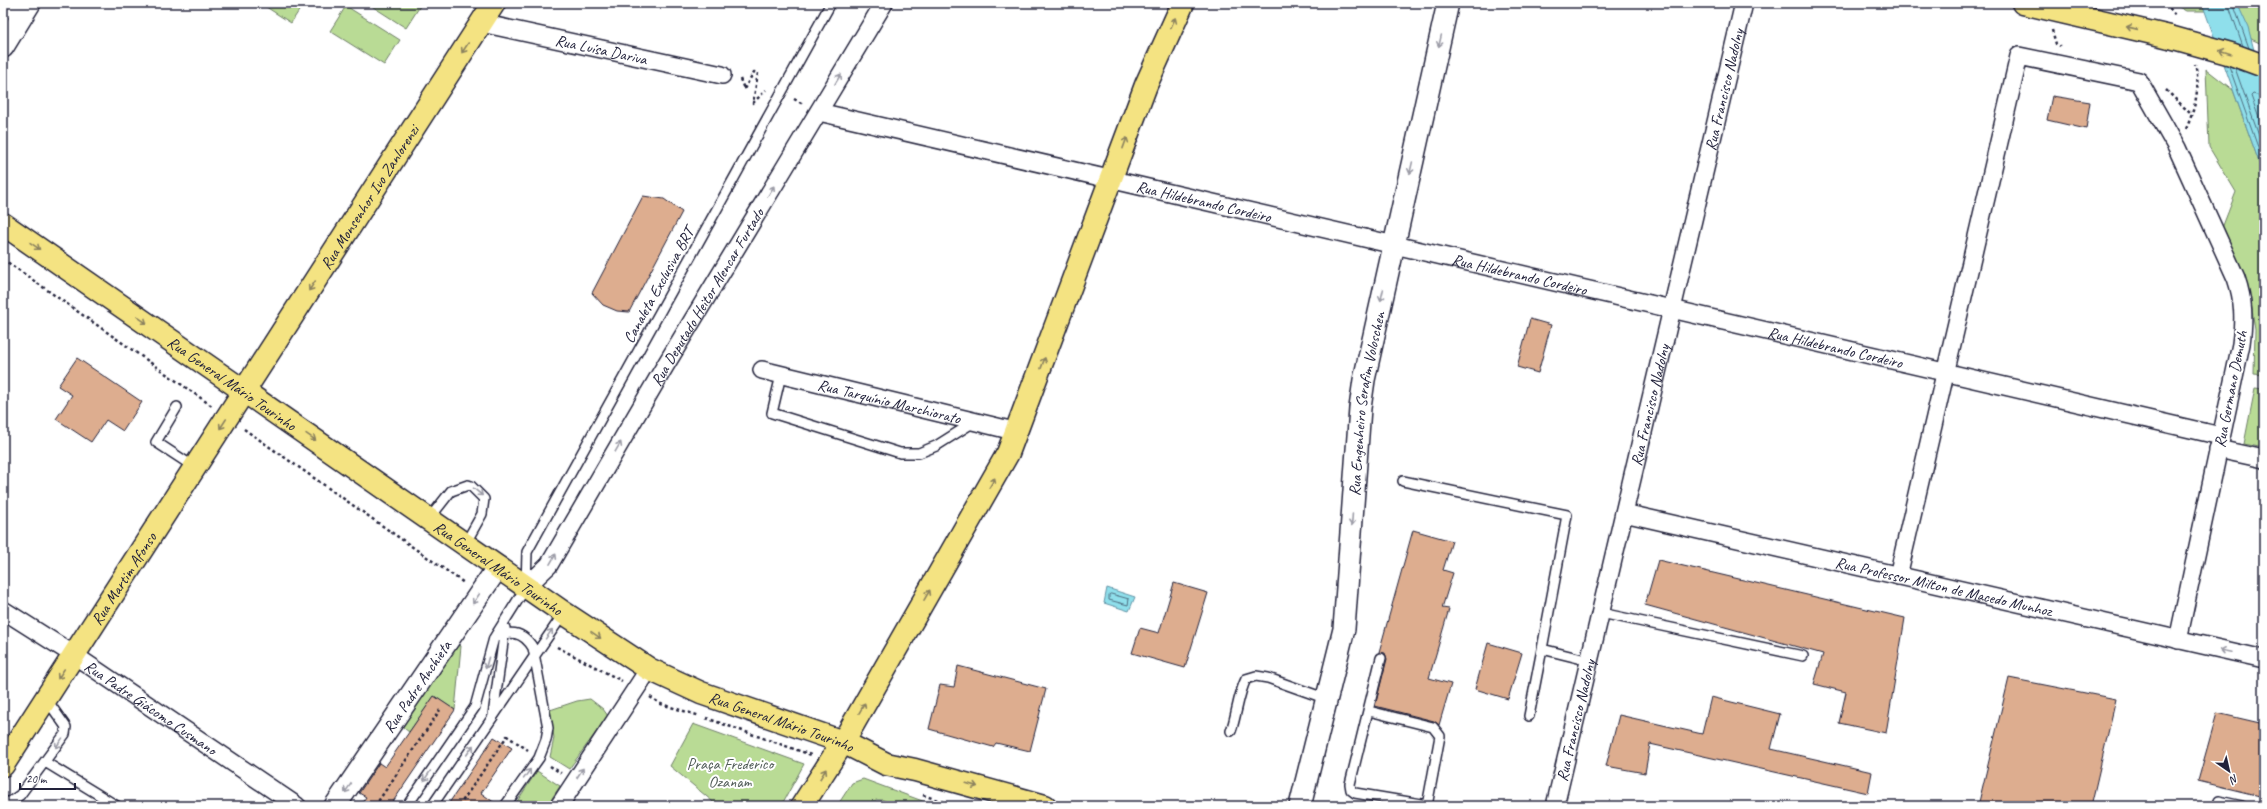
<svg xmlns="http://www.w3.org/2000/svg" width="2267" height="809" font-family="Caveat,sans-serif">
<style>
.green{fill:#b9db95;stroke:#6e7e68}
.water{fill:#8fdfeb;stroke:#6393a5}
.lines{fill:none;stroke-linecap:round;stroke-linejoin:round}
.shore{stroke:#4e6e81;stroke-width:1}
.building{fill:#ddad8f;stroke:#22223b}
.service-casing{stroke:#22223b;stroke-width:12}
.minor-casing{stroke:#22223b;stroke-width:20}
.tertiary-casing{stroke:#22223b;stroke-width:24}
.primary-casing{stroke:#22223b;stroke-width:25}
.path{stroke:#22223b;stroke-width:2.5;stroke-dasharray:3 3;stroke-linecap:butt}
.service{stroke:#fff;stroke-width:9}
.minor{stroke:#fff;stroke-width:17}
.tertiary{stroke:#fff;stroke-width:21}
.primary{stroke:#f4e382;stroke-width:22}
.primary-bridge-casing{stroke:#22223b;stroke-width:25;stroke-linecap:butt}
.primary-bridge{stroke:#f4e382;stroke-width:22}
.oneway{stroke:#8b825e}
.oneway2{stroke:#9c9ca7}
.labels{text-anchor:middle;stroke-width:4;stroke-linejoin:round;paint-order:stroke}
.street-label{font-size:16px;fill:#22223b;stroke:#fff}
.park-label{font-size:16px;fill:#4f5a56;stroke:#fff}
</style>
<rect width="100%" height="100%" fill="#fff"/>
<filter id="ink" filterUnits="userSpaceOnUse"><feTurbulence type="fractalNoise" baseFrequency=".025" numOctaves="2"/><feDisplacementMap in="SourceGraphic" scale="8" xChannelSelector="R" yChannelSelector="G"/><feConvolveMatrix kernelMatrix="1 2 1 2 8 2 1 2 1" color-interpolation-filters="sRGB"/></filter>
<g filter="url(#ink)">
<!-- green -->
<path class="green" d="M260,3H304L291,23Z
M367,3H422L406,28Z
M2172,3H2202L2205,11H2186Z
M2237,3H2264V45L2251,39Z
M346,6L400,40L384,65L330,31Z
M2206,69L2233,90L2264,176V375L2254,374L2255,330L2250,296L2222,228L2236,192L2209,147Z
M2255,388L2264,389V448L2244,444Z
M455,644L461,646L455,710L434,696L409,732L400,725Z
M590,699L603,709L608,716L569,769L550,757L554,738L550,710L577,701Z
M693,724L804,764L781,806H718L670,766Z
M537,771L560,786L547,806H514Z
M863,779L936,806H896L883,800H876L866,806H837L852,783Z"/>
<!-- water -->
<path class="water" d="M2202,3H2237L2248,27L2264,89V176Z
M1107,588L1135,597L1129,611L1104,603Z"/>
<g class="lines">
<!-- shore -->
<path class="shore" d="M2228,3L2243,46
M2233,3L2249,48
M2229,66L2264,164
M2235,68L2264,150
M2264,97L2253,94L2251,96L2264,132
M1111,594L1129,599L1128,605L1109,600V595Z"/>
</g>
<!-- building -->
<path class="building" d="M2052,96L2090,102L2086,129L2047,120Z
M643,196L664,199L682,212L629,312L617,311L603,305L592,293Z
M1530,319L1551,325L1538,373L1517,367Z
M77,358L142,402L123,431L106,420L91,442L56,419L72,395L58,386Z
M1413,530L1452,541L1443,570L1453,573L1442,608L1449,609L1429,678L1451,684L1439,725L1434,721L1375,706L1387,659L1385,653L1379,652Z
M1658,560L1905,618L1886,733L1839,723L1846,692L1814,684L1823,654L1645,605Z
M1174,583L1208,593L1185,668L1132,653L1140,628L1159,633Z
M1488,643L1522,653L1508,699L1475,689Z
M958,666L1046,689L1030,751L996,743L993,747L929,729L940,685L954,687Z
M2009,678L2116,699L2091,806H1978Z
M434,696L455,710L390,806H360L366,797L359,793L379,763L385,767Z
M1711,697L1780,714L1771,749L1872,772L1868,793L1650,744L1645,773L1606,766L1619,715L1702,734Z
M2217,713L2264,724V797L2198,781Z
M494,737L512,748L481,793L499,806H447Z"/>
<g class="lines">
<!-- service casing -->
<g class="service-casing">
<path id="service" d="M781,375L772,413L900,453H919L936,446L974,422
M177,407L156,442L194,467
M1403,481L1567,515L1542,649
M429,519L451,491L468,485L471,486L484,499L482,514L465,544
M1601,613L1803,656
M494,638C510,630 523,631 533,648L548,728L546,740L539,758L505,806
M1381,658L1350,784L1351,790L1355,793L1427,805
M1369,711L1433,727L1440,736L1427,806
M493,715L505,628
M1529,716L1542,649L1590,661
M1231,731C1237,714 1238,695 1246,679L1256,676L1268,678L1327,699
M45,762L117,806
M3,802H10L20,795L65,734L66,727L47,700
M407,806L475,707L494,638L526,587L527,552L831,3
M432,806L564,613
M2218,806L2219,801L2242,806"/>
</g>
<!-- minor casing -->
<g class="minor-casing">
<g id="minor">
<path d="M3,4L22,16"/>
<path id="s1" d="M481,23L722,75"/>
<path id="s2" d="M819,112L2221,436"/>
<path id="s3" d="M762,370L1018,432"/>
<path d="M2218,449L2264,459"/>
<path id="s4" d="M1624,513L2264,659"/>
<path d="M1898,576L2019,56L2139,81L2177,148L2236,278C2244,301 2244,320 2241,344L2178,640"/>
<path id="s5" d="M526,587L549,565L665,366L884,3"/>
<path id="s6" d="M3,610L74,655L297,806"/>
<path d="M559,806L649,669"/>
<path id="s7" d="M1555,806L1744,3"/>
</g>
</g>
<!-- tertiary casing -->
<g class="tertiary-casing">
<g id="tertiary">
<path d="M3,47L30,3"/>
<path id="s8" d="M335,806L498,567"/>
<path id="s9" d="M1300,806L1344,629L1360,408L1364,380L1448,3"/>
</g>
</g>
<!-- primary casing -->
<g class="primary-casing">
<g id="primary">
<path d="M2023,3L2170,37"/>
<path id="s10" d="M3,224L564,613L649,669L701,693L843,742L886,764L915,770L1045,806"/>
<path id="s11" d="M3,765L494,3"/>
<path d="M802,806L843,742L1008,453L1146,85L1183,3"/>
</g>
</g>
<!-- path -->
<path class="path" d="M2166,3L2176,17
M2052,30L2056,44L2060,46
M740,79L744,89
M744,89L754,72L758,73L753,103L766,90
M2166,90L2192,115
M794,99L803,104
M2186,129C2195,109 2201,86 2195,64
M3,259L212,406
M244,429L464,583
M557,647L622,681
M650,697L661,704L700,716
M706,718L811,755
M550,766L561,773
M923,795L955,806
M375,806L440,710
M459,806L507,736L528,750"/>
<!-- service -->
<use href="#service" class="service"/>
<!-- minor -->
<use href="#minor" class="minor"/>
<!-- tertiary -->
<use href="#tertiary" class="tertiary"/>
<!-- primary -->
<use href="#primary" class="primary"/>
<!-- primary-bridge casing -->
<g class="primary-bridge-casing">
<path id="primary-bridge" d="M2170,37L2231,54L2261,65"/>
</g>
<!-- primary-bridge -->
<use href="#primary-bridge" class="primary-bridge"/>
</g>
<!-- one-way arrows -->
<defs><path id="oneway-shaft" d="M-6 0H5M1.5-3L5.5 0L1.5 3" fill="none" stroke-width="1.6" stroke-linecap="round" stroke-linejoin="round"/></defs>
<g class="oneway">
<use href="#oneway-shaft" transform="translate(1173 23) rotate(-66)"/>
<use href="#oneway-shaft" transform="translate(2132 28) rotate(-167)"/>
<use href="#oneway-shaft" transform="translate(465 48) rotate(123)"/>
<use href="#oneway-shaft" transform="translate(2225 52) rotate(-163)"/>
<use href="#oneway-shaft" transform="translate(1125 143) rotate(-70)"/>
<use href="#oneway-shaft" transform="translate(35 246) rotate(35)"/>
<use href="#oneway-shaft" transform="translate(312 286) rotate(123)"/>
<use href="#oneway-shaft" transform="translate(142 320) rotate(35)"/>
<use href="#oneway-shaft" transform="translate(1043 363) rotate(-70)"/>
<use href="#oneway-shaft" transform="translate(223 424) rotate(123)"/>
<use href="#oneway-shaft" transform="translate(311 437) rotate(35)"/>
<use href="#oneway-shaft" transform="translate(992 483) rotate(-60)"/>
<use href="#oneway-shaft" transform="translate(927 595) rotate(-60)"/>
<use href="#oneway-shaft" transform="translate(596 635) rotate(35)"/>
<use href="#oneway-shaft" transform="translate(61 674) rotate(123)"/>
<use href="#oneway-shaft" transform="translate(862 708) rotate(-60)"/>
<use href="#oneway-shaft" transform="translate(823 774) rotate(-58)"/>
<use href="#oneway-shaft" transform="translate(972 785) rotate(16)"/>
</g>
<g class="oneway2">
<use href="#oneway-shaft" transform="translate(1440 41) rotate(103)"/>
<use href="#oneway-shaft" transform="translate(838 79) rotate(-59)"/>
<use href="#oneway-shaft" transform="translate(1411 168) rotate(103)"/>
<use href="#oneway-shaft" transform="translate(771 191) rotate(-59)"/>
<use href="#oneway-shaft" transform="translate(1382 295) rotate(103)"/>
<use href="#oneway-shaft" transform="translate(618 447) rotate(-60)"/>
<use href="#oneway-shaft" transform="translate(478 492) rotate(40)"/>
<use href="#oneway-shaft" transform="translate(1352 520) rotate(94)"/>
<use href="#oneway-shaft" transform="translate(553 559) rotate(-60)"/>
<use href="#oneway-shaft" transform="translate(476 599) rotate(124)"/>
<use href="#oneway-shaft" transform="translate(549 634) rotate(-55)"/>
<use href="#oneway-shaft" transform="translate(2226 651) rotate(-168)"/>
<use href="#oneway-shaft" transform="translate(487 663) rotate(105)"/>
<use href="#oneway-shaft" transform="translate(59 743) rotate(126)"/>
<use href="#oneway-shaft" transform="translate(470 750) rotate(-56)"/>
<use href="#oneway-shaft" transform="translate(580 773) rotate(-57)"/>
<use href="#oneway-shaft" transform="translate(527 774) rotate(-55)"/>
<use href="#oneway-shaft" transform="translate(427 776) rotate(124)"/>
<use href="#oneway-shaft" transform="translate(348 788) rotate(125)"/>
</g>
</g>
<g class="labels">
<!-- street labels -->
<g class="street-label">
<text dy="6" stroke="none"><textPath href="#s1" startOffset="123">Rua Luísa Dariva</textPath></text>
<text dy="6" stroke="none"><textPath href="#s7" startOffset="736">Rua Francisco Nadolny</textPath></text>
<text dy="6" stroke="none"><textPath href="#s11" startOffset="676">Rua Monsenhor Ivo Zanlorenzi</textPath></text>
<text dy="6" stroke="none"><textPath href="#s2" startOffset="395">Rua Hildebrando Cordeiro</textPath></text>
<text dy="6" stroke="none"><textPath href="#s2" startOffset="719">Rua Hildebrando Cordeiro</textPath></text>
<text transform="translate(658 285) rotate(-61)" y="6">Canaleta Exclusiva BRT</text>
<text dy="6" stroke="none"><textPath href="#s5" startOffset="343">Rua Deputado Heitor Alencar Furtado</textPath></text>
<text dy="6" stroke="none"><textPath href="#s2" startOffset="1043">Rua Hildebrando Cordeiro</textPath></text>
<text dy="6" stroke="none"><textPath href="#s10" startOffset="279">Rua General Mário Tourinho</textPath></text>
<text transform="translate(2230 389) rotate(-79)" y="6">Rua Germano Demuth</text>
<text dy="6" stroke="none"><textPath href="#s3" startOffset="131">Rua Tarquínio Marchiorato</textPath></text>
<text dy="6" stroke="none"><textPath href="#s9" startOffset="409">Rua Engenheiro Serafim Voloschen</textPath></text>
<text dy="6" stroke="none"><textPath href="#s7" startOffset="412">Rua Francisco Nadolny</textPath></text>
<text dy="6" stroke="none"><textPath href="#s10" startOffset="603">Rua General Mário Tourinho</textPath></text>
<text dy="6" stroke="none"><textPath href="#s11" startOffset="222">Rua Martim Afonso</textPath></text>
<text dy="6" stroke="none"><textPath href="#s4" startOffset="328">Rua Professor Milton de Macedo Munhoz</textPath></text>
<text dy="6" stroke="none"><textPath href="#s8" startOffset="145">Rua Padre Anchieta</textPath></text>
<text dy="6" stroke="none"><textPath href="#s6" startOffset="177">Rua Padre Giácomo Cusmano</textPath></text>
<text dy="6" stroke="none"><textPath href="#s7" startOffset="88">Rua Francisco Nadolny</textPath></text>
<text dy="6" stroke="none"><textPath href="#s10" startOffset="927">Rua General Mário Tourinho</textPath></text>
</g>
<!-- park labels -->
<g class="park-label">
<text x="730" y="769">Praça Frederico<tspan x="730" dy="18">Ozanam</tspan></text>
</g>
</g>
<!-- margin -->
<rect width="2267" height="809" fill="none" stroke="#fff" stroke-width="16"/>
<rect x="8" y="8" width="2251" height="793" fill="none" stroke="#22223b" stroke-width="1.5" filter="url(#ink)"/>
<!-- north arrow -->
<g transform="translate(2229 771) rotate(146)" stroke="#ffffff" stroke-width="3" paint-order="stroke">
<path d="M0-3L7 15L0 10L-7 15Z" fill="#22223b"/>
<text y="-6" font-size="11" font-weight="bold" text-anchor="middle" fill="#22223b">N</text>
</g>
<!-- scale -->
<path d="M20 783v6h55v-6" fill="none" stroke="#22223b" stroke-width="2"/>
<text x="26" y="783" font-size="12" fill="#22223b" stroke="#ffffff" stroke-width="3" paint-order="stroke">20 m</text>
</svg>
